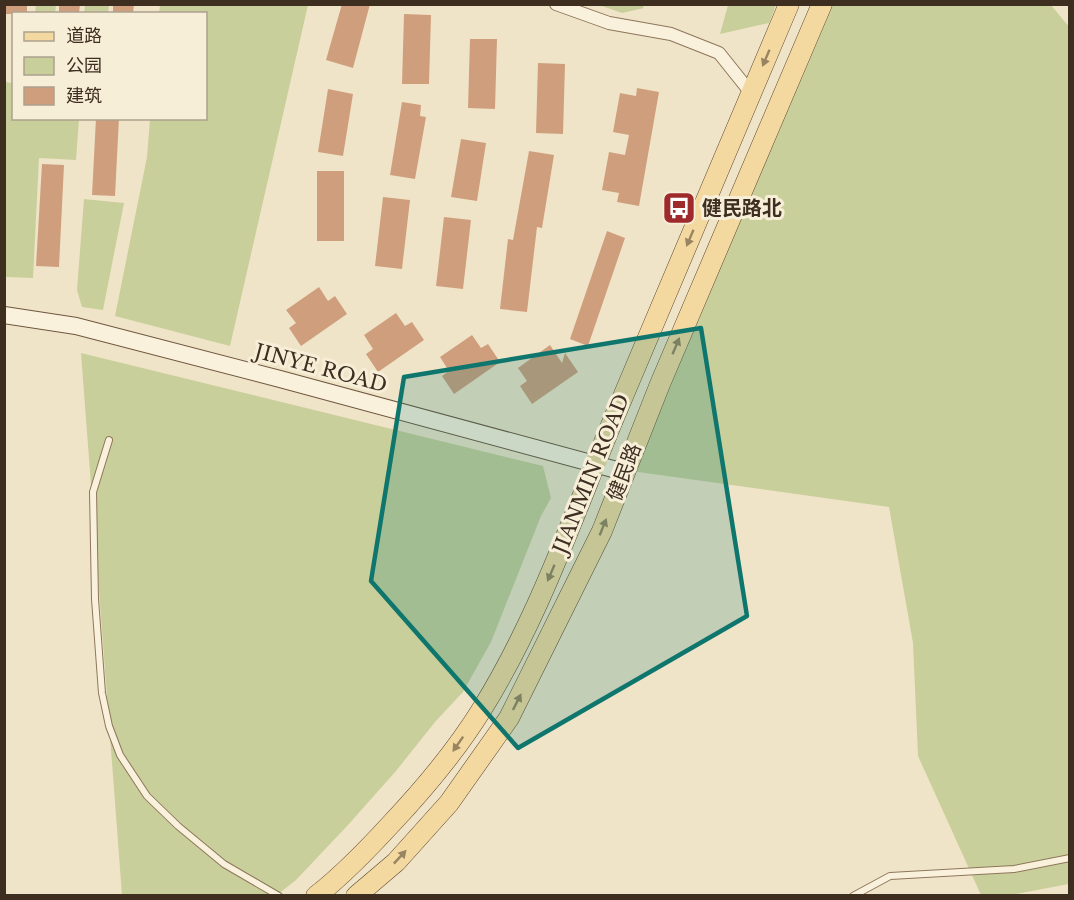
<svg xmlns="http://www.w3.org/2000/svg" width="1074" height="900" font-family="'Libre Baskerville','Noto Sans SC',serif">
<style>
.green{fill:#c9cf9b}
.building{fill:#cf9f7d}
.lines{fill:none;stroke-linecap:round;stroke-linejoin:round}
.lane-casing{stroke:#8d765c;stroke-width:8}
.street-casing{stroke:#8d765c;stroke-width:14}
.secondary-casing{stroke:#6f573f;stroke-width:18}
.primary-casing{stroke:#5b4430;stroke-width:21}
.lane{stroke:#faf1dc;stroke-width:6}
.street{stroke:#faf1dc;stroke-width:12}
.secondary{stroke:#faf1dc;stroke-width:16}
.primary{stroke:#f3d9a0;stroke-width:20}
.oneway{fill:#988460}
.marked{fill:#0f766e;fill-opacity:0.2;stroke:#0f766e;stroke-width:4.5;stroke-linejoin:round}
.labels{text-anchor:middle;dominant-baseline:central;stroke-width:6;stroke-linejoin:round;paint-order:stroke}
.poi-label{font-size:20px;font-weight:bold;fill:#3d2e20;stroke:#f7eed8;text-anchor:start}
.street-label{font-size:20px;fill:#3d2e20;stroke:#f7eed8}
</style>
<rect width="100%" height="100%" fill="#f0e4c8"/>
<g class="green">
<path d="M36,5H56L55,13H35Z"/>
<path d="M85,5H109L108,13H84Z"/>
<path d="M160,5H308L230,346L115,316L147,157L150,119L206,118V14L159,13Z"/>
<path d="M599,5H642L644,8L622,13Z"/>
<path d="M728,5V4L776,5L769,23L720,34Z"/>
<path d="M826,5H1051L1070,28L1069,884L1011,895H981L918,756L913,643L889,507L631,471Z"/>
<path d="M5,82L13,83L14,118L79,119L76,160L39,158L33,278L5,277Z"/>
<path d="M84,199L124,203L103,310L82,307L77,290Z"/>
<path d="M81,353L543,466L551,498L541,516L491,642L463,692L435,722L396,771L348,825L296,880L277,895H122Z"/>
</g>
<g class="building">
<rect x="6" y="4" width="21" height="10"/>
<path d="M59,4H80L79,14H59Z"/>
<path d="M113,4H134L133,14H113Z"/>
<path d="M342,4H370L353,68L326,60Z"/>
<path d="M404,14L431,15L429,84H402Z"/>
<path d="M470,39H497L495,109L468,108Z"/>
<path d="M538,63L565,64L563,134L536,133Z"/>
<path d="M637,88L659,92L639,206L617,202L619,193L602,190L609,152L625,155L629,135L613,132L620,93L636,96Z"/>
<path d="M328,89L353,94L343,156L318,152Z"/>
<path d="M402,102L421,105L420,116L426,117L415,179L390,175Z"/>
<path d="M96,118H119L115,196L92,195Z"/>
<path d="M461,139L486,143L477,201L451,197Z"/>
<path d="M529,151L554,155L542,228L537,227L527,312L500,309L508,239L513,240Z"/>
<path d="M42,164L64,165L59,267L36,266Z"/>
<rect x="317" y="171" width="27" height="70"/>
<path d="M383,197L410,200L402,269L375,266Z"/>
<path d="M444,217L471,220L463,289L436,286Z"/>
<path d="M607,231L625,238L588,346L570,339Z"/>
<path d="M319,287L328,301L335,296L347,314L301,346L289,328L296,323L286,310Z"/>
<path d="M396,313L405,326L412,322L424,340L378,372L366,354L373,349L364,335Z"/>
<path d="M472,335L481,348L488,344L500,362L454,394L442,376L449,371L440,357Z"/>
<path d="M550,345L562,363L565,353L578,372L532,404L520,386L527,381L518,368Z"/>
</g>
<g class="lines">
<defs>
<g id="lane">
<path d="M109,440L93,492L95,599L102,693L109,726L120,755L147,796L178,826L224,864L279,896"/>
<path d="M853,896L890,876L1014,869L1070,858"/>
</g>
<path id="street" d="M556,4L609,23L671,34L719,53L751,93"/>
<path id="secondary" d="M4,315L76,326L280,379L624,472"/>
<g id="primary">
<path d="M316,896C343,875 367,850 390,825C424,789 456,751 482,709C541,614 576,507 619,406C675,272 732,138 789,4"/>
<path d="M356,896L396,862L449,803L509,718L602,531L660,384L822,4"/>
</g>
</defs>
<use href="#lane" class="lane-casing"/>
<use href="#street" class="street-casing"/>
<use href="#secondary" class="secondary-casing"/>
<use href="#primary" class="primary-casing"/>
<use href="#lane" class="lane"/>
<use href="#street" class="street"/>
<use href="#secondary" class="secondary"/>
<use href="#primary" class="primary"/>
</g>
<defs><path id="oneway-solid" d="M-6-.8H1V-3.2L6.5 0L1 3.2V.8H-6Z" transform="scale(1.5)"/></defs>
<g class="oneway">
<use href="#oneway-solid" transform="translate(766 58) rotate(113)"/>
<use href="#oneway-solid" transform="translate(690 238) rotate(113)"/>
<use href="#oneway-solid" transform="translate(676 346) rotate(-67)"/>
<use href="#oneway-solid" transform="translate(603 527) rotate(-68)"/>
<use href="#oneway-solid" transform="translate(551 573) rotate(113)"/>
<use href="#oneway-solid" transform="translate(517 702) rotate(-63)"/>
<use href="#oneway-solid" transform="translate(458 744) rotate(125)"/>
<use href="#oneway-solid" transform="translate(400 857) rotate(-47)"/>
</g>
<path class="marked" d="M701,328L747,616L518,748L371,581L404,377Z"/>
<defs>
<symbol id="bus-square" viewBox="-11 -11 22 22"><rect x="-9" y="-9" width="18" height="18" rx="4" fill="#9e2a2b" stroke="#f7eed8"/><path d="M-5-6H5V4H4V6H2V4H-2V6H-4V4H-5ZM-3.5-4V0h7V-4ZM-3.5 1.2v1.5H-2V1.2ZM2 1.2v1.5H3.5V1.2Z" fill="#fff"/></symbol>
</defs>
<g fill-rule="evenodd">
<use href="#bus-square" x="660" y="189" width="38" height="38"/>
</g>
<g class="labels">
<g class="poi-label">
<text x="702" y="208">健民路北</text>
</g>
<g class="street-label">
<text transform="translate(321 368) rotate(15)">JINYE ROAD</text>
<text transform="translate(624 472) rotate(-69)">健民路</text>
<text transform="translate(591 474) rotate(-68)">JIANMIN ROAD</text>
</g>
</g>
<rect width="1074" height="900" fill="none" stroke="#3d2e20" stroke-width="12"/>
<rect x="12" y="12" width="195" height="108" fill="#f7eed8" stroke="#ada18e" stroke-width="1.5"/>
<rect x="24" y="32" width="30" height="9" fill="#f3d9a0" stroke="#ada18e" stroke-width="1.5"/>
<text x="66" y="42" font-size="18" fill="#3d2e20">道路</text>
<rect x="24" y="57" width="30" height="18" fill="#c9cf9b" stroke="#ada18e" stroke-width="1.5"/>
<text x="66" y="72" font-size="18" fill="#3d2e20">公园</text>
<rect x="24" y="87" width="30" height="18" fill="#cf9f7d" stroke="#ada18e" stroke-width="1.5"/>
<text x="66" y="102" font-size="18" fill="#3d2e20">建筑</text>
</svg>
